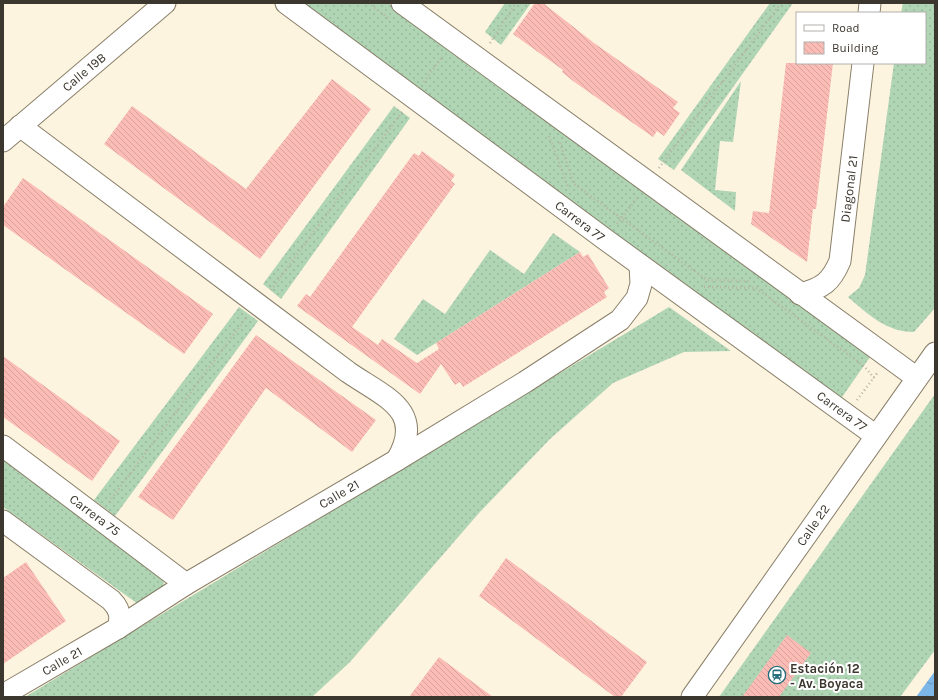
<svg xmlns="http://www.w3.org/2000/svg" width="938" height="700" font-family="Karla,sans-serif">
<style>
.grass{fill:url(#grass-dots)}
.water{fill:url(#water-ripples)}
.building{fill:url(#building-back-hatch)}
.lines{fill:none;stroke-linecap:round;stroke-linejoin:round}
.minor-casing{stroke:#897f69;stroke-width:23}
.path{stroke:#b9b2a2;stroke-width:2.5;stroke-dasharray:1 3;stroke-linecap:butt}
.minor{stroke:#fff;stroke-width:21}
.labels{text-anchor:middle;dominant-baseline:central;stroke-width:4;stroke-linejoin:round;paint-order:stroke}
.street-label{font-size:13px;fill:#3c372e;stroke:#fff}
.poi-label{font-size:13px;font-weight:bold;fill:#3c372e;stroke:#fff;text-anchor:start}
</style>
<defs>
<pattern id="grass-dots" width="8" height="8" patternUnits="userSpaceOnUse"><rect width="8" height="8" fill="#afd5b4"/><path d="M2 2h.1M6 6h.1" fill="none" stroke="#97b79b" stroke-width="1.8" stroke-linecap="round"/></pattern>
<pattern id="water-ripples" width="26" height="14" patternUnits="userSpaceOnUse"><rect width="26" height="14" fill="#7cb7e7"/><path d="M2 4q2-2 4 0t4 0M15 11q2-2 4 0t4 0" fill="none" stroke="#6796bc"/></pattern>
<pattern id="building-back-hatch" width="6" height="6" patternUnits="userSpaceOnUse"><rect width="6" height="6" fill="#fbbcb5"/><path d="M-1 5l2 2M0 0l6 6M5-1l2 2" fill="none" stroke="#d8a29c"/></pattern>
</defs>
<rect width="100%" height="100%" fill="#fdf4e0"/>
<g class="grass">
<path d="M299,3H388L870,357L840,400Z"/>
<path d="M505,3H531L501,45L485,32Z"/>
<path d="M770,3H793L674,170L658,159Z"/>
<path d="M903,3H935V308L914,332C886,332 868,314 848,297L859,288L865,275L894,63H925V13H901Z"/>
<path d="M741,81L733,142L720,141L715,190L736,192L735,211L681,170Z"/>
<path d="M394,106L410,118L281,299L263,284Z"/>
<path d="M553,233L580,252L417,355L394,339L423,299L445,314L490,250L524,274Z"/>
<path d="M239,307L258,321L115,516L94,500Z"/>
<path d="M669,307L731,351L684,352L613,383L550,439L479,513L350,662L312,697H25Z"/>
<path d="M935,394V650L900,697H719Z"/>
<path d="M3,458L161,578L164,582L163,587L138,604L3,507Z"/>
</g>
<path class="water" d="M935,671V697H916Z"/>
<g class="building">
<path d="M535,3H543L594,43L678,102L673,108L680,113L664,136L657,131L653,137L573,81L562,72L563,70L513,34Z"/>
<path d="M786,63H833L816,209H813L807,262L751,224L753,211L769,213Z"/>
<path d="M332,79L371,109L260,259L104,144L132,106L246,189Z"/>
<path d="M422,151L455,175L451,181L455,184L352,327L378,345L382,339L417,363L439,349L436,343L580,252L583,257L588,254L609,288L604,292L607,297L463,387L460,382L455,385L441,364L420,394L297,306L306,294L310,297L414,153L419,156Z"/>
<path d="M23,178L213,314L184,354L3,225V207Z"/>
<path d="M256,335L376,420L352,452L266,388L173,520L138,497Z"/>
<path d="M3,356L120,441L92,481L3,417Z"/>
<path d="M506,558L647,662L621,697H615L479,596Z"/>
<path d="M26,562L66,621L3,664V578Z"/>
<path d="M787,635L811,653L779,697H742Z"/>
<path d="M439,657L493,697H409Z"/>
</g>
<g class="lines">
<defs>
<g id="minor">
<path d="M286,3L606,240L876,436"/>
<path d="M402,3L917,378"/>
<path d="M869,13L870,3"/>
<path d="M20,126L348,372C384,397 426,410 397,460"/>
<path d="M3,141L165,3"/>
<path d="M800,294C823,288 831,282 840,261L863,63"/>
<path d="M3,446L186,584"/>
<path d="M3,521L111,600C119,608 122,616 118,628"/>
<path d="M3,695L118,628L186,584L397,460L525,382L620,320L637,298L641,284L640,265"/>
<path d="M692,697L935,353"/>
</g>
</defs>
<use href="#minor" class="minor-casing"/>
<g class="path">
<path d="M368,3L388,18"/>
<path d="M490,43L516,3"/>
<path d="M424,82L443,56"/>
<path d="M549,136L568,187"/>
<path d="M560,143L574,184L707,280L750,281"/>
<path d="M659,168L781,3"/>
<path d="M617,224L637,198"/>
<path d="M704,287L756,288L864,366L874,378"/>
<path d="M271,290L402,112"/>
<path d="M857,400L878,372"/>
<path d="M109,502L246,318"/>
</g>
<use href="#minor" class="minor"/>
</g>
<defs>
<symbol id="station-ring" viewBox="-11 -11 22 22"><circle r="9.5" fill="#fff" stroke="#286e7c" stroke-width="1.5"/><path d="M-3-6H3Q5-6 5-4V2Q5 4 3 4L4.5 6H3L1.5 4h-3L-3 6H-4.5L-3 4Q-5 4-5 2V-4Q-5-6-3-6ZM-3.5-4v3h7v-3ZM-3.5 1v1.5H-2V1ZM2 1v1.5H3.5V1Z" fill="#286e7c"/></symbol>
</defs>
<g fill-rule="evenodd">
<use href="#station-ring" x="767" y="665" width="20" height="20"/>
</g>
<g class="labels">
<g class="street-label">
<text transform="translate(84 72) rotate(-40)">Calle 19B</text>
<text transform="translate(849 189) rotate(-83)">Diagonal 21</text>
<text transform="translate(580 221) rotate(37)">Carrera 77</text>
<text transform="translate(842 411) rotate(36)">Carrera 77</text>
<text transform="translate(339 494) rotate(-30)">Calle 21</text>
<text transform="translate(95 515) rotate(37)">Carrera 75</text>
<text transform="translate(813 525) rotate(-55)">Calle 22</text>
<text transform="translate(62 661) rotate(-30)">Calle 21</text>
</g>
<g class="poi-label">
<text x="790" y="668">Estación 12<tspan x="790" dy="15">- Av. Boyaca</tspan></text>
</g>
</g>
<rect width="938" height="700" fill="none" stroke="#3c372e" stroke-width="8"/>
<rect x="796" y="12" width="130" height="52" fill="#ffffff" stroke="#b1afab"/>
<rect x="804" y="25" width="20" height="6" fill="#ffffff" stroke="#b1afab"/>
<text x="832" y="32" font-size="12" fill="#3c372e">Road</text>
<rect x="804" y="42" width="20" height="12" fill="url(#building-back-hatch)" stroke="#b1afab"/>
<text x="832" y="52" font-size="12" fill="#3c372e">Building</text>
</svg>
